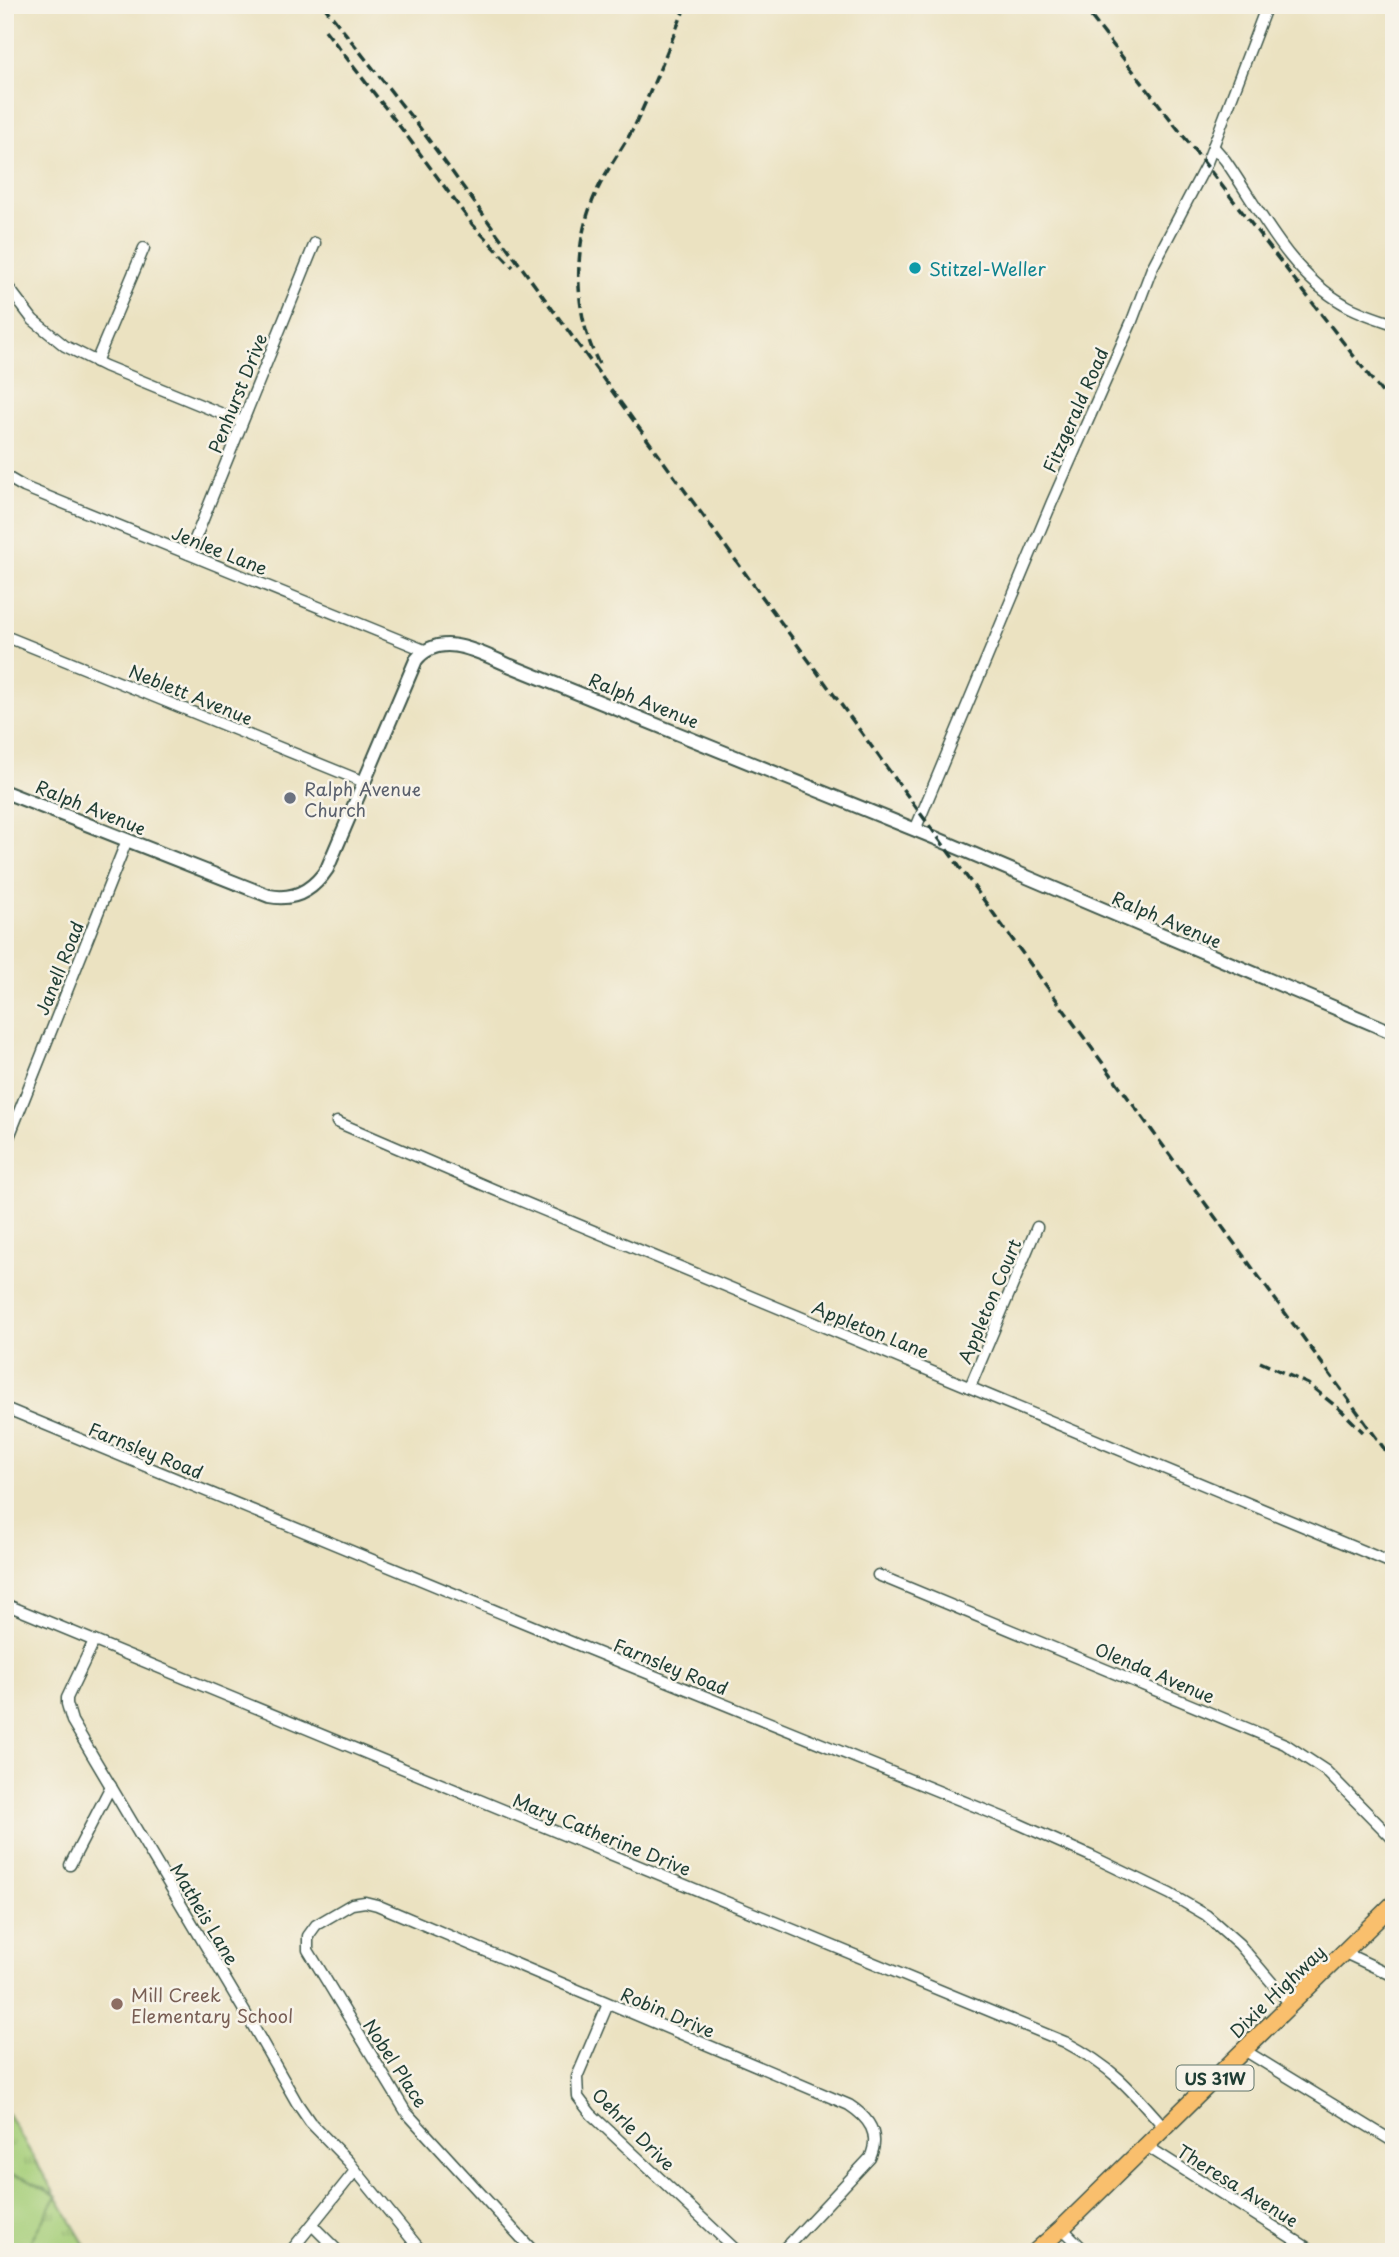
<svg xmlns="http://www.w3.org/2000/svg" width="1399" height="2257" font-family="'Playpen Sans',sans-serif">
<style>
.grass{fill:url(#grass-tufts);stroke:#638658;stroke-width:2}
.pitch{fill:#a7cf7b;stroke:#638658;stroke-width:2}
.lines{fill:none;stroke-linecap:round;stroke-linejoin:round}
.minor-casing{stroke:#3e5649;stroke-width:13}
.tertiary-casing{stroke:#3e5649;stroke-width:16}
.primary-casing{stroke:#3e5649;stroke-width:19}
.minor{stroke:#fff;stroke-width:10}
.tertiary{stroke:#fff;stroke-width:12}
.primary{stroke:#f9bf6d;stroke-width:16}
.rail{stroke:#1f3d34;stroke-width:3.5;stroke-dasharray:10 5;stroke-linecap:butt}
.culture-dot{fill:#0f9aa8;stroke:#f7f3e8;stroke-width:2.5}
.worship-dot{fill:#6b7280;stroke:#f7f3e8;stroke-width:2.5}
.education-dot{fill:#8d6e63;stroke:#f7f3e8;stroke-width:2.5}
.labels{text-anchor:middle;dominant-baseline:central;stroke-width:5;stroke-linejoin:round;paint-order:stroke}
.shield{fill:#f7f3e8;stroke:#60746a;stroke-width:2}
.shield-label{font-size:16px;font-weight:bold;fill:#1f3d34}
.culture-label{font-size:18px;fill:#0d838f;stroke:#f7f3e8;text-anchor:start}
.street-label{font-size:18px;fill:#1f3d34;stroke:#f7f3e8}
.worship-label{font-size:18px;fill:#5b616d;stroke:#f7f3e8;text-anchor:start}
.education-label{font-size:18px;fill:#785e54;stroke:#f7f3e8;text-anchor:start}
</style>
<defs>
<pattern id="grass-tufts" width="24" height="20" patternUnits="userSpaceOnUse" patternTransform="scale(1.75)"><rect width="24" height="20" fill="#a7cf7b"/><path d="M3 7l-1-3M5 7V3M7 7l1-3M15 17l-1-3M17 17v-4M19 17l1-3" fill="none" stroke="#87a966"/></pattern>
</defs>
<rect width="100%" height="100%" fill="#f7f3e8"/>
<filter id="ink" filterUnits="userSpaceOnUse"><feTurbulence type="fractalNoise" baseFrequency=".0143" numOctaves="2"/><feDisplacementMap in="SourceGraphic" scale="14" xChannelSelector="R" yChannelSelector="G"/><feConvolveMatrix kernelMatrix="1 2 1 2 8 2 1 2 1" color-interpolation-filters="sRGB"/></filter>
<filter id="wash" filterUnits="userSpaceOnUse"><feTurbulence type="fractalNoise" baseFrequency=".00686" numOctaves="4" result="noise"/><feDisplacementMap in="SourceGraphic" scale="28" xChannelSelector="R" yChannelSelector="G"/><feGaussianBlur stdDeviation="1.57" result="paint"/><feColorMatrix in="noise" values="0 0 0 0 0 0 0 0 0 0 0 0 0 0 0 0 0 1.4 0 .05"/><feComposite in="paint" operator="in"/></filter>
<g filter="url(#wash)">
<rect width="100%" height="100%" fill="#ebe2c1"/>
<path class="grass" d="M5,2109L89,2252H5Z"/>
<path class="pitch" d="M5,2173L26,2179L57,2196L24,2252H5Z"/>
</g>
<g filter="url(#ink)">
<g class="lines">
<defs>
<g id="minor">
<path d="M1213,146L1225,160C1260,210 1289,273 1344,304C1359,313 1376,318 1394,324"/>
<path d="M5,283L33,320L65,346L105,366L242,422"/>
<path d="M96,362L144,248"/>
<path d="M5,476L24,487L424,650"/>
<path d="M189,554L315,243"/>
<path d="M5,636L364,782"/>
<path d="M915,830L1052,502L1132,321L1152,268L1206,165L1267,5"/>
<path d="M337,1122L495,1190L1394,1564"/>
<path d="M5,1147L127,840"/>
<path d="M970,1387L1037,1227"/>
<path d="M5,1408L588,1649L1019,1824L1093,1857L1170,1894L1206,1915L1239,1944L1290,2004"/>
<path d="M878,1575L1285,1744L1326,1771L1394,1840"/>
<path d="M5,1604L1065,2042C1112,2067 1129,2087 1164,2127"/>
<path d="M94,1641L67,1698V1704L72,1721L249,2019L297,2103L310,2122L348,2161L422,2252"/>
<path d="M70,1865L111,1786"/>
<path d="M1343,1952L1394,1976"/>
<path d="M608,2004L577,2077L578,2097L591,2114L738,2252"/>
<path d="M1244,2050L1394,2142"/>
<path d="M1145,2145L1314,2252"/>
<path d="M312,2225L339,2252"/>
<path d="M1062,2228L1086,2252"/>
<path d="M290,2252L355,2171"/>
<path d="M534,2252L406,2112L308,1950V1936L316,1925L352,1904L365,1902L377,1905L849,2105C869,2118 881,2134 870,2158L782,2252"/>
</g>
<path id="tertiary" d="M5,792L269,896C294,901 313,890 327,869L416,660C441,629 482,654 511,666L933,837L1394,1033"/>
<path id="primary" d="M1035,2252L1062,2228L1394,1903"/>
</defs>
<use href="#minor" class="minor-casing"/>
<use href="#tertiary" class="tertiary-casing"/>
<use href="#primary" class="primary-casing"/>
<use href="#minor" class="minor"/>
<use href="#tertiary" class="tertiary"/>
<use href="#primary" class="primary"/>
<g class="rail">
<path d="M323,5L420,128L1394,1462"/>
<path d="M1082,5L1394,408"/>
<path d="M325,30L401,128L472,224L513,267"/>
<path d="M599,364C573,314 572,244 596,193C607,168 624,147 636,123C654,85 670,44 686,5"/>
<path d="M1260,1362L1308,1384L1342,1411L1363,1432"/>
</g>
</g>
</g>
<circle class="culture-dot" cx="915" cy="268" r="7"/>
<circle class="worship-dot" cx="290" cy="798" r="7"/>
<circle class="education-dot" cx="117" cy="2004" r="7"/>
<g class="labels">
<rect class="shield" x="1176.5" y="2065.5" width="77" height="25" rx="5"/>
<g class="shield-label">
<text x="1215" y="2078">US 31W</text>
</g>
<g class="culture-label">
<text x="929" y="268">Stitzel-Weller</text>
</g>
<g class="street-label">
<text transform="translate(237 393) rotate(-68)">Penhurst Drive</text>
<text transform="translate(1075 410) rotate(-66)">Fitzgerald Road</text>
<text transform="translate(220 550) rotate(22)">Jenlee Lane</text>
<text transform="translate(191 694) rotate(22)">Neblett Avenue</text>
<text transform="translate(644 700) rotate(22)">Ralph Avenue</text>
<text transform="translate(91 807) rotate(22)">Ralph Avenue</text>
<text transform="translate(1167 919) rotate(23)">Ralph Avenue</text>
<text transform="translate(59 968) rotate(-68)">Janell Road</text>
<text transform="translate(989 1301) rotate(-67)">Appleton Court</text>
<text transform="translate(871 1329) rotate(22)">Appleton Lane</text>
<text transform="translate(146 1450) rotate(22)">Farnsley Road</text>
<text transform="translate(671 1666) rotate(22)">Farnsley Road</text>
<text transform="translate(1155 1672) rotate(23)">Olenda Avenue</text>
<text transform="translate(602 1834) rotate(22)">Mary Catherine Drive</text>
<text transform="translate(205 1914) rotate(59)">Matheis Lane</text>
<text transform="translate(1277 1991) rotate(-44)">Dixie Highway</text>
<text transform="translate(668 2012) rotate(23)">Robin Drive</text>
<text transform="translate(396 2063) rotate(57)">Nobel Place</text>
<text transform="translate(634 2129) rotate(45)">Oehrle Drive</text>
<text transform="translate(1238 2185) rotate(32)">Theresa Avenue</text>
</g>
<g class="worship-label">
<text x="304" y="788">Ralph Avenue<tspan x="304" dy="21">Church</tspan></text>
</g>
<g class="education-label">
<text x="131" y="1994">Mill Creek<tspan x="131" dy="21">Elementary School</tspan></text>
</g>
</g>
<rect width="1399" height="2257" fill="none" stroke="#f7f3e8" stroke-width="28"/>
</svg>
